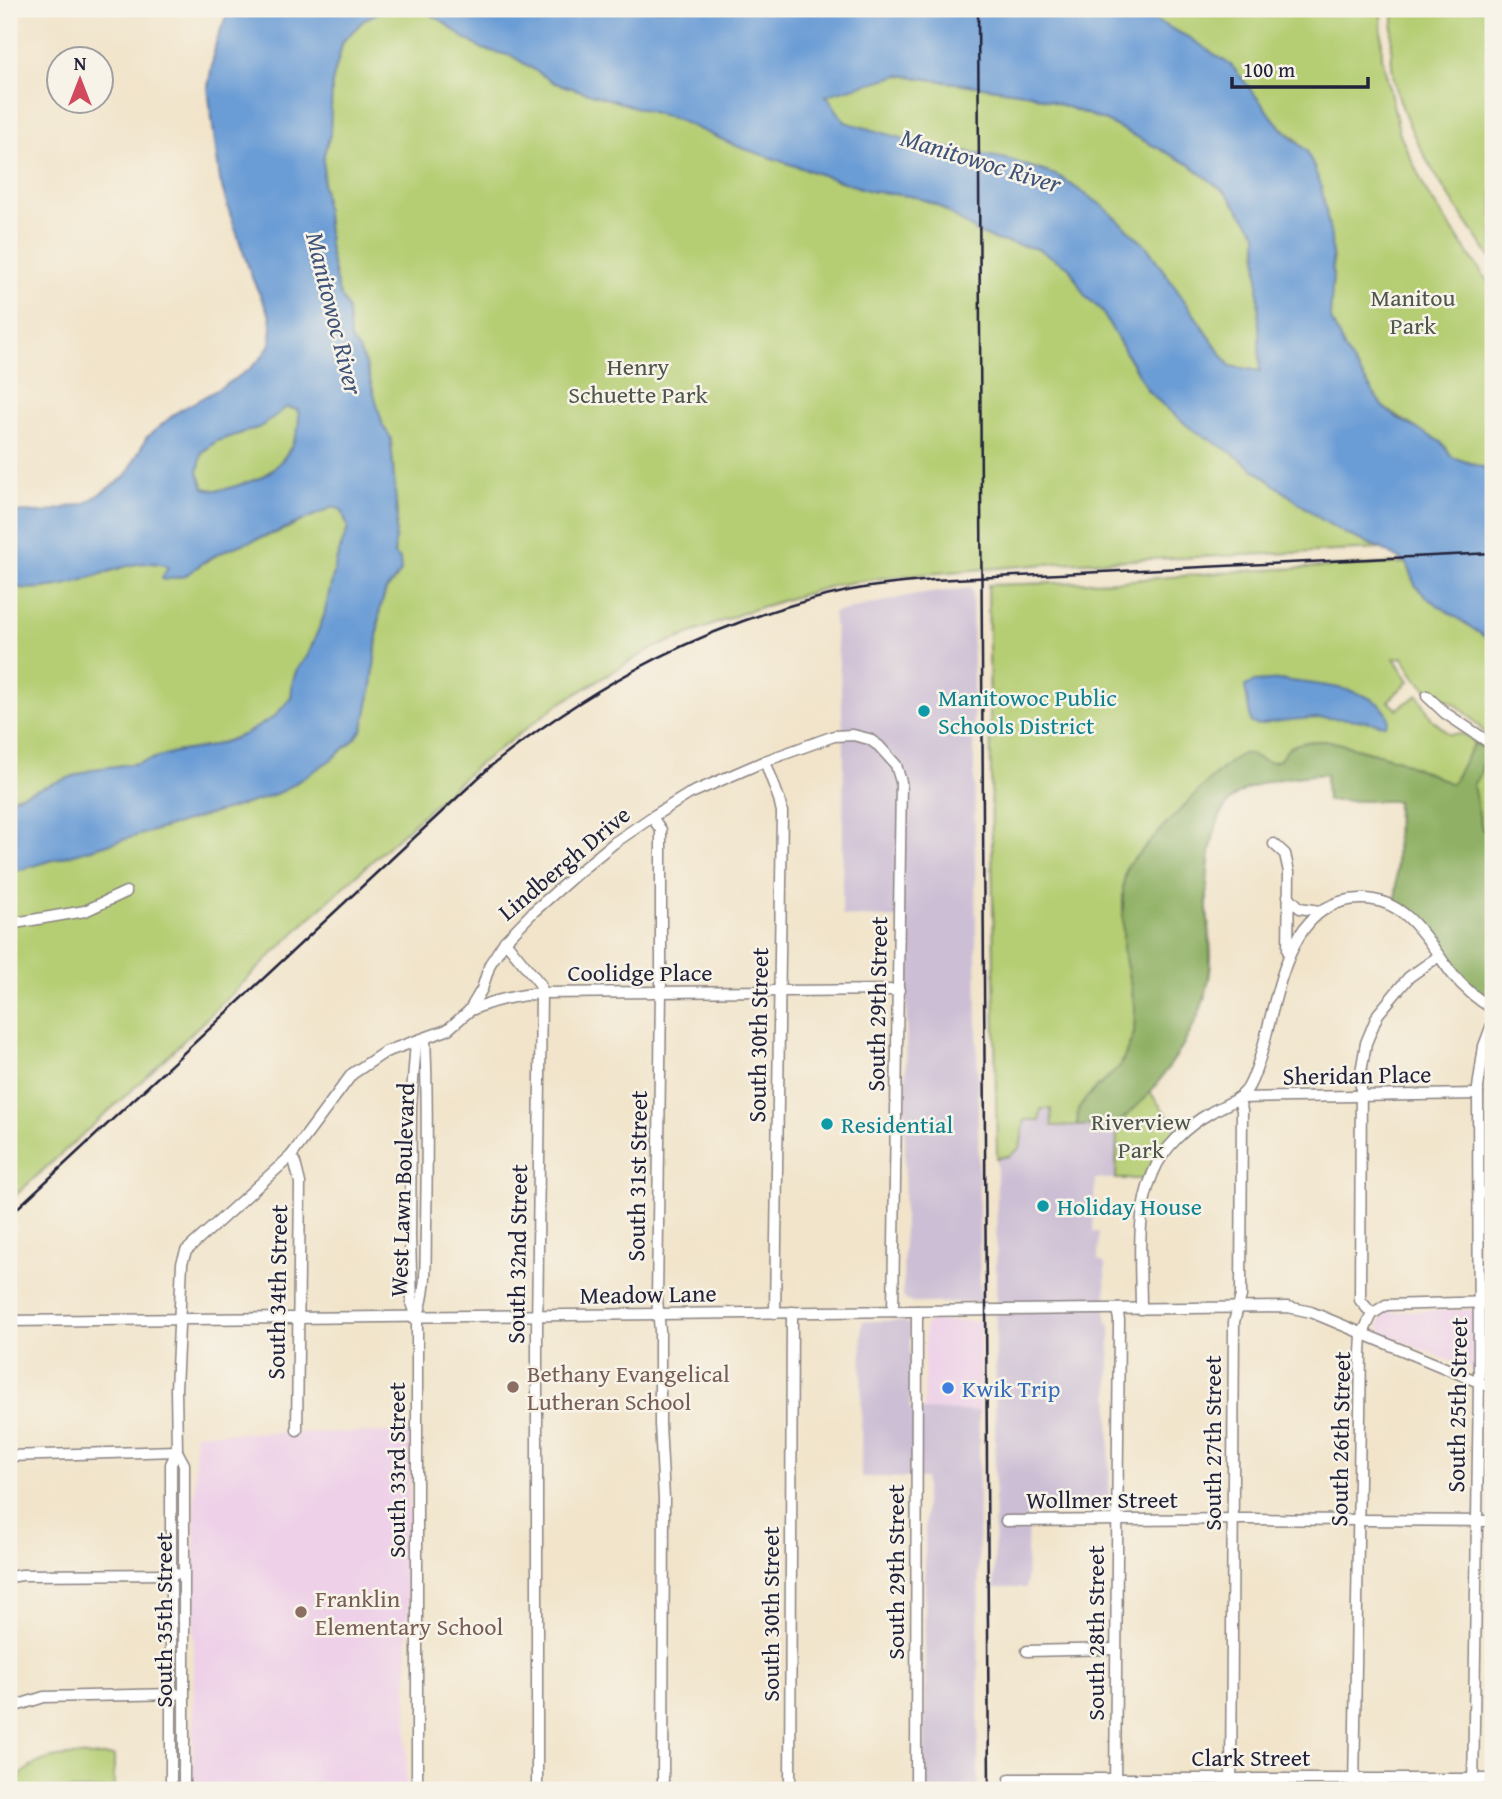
<svg xmlns="http://www.w3.org/2000/svg" width="1502" height="1799" font-family="'Gentium Book Plus',serif">
<style>
.built{fill:#eed0e8}
.industrial{fill:#ccbed4}
.green{fill:#b5ce73;stroke:#6c7857;stroke-width:2}
.forest{fill:#90b165;stroke:#596a50;stroke-width:2}
.water{fill:#6b9cd5;stroke:#465f88;stroke-width:2;fill-rule:evenodd}
.lines{fill:none;stroke-linecap:round;stroke-linejoin:round}
.minor-casing{stroke:#8a8382;stroke-width:13}
.minor{stroke:#fff;stroke-width:10}
.rail{stroke:#22223b;stroke-width:2.5}
.culture-dot{fill:#0f9aa8;stroke:#f7f3e8;stroke-width:2.5}
.education-dot{fill:#8d6e63;stroke:#f7f3e8;stroke-width:2.5}
.shop-dot{fill:#3f7fe0;stroke:#f7f3e8;stroke-width:2.5}
.labels{text-anchor:middle;dominant-baseline:central;stroke-width:5;stroke-linejoin:round;paint-order:stroke}
.park-label{font-size:24px;fill:#4e564c;stroke:#f7f3e8}
.culture-label{font-size:24px;fill:#0d838f;stroke:#f7f3e8;text-anchor:start}
.street-label{font-size:24px;fill:#22223b;stroke:#f7f3e8}
.education-label{font-size:24px;fill:#785e54;stroke:#f7f3e8;text-anchor:start}
.shop-label{font-size:24px;fill:#366cbe;stroke:#f7f3e8;text-anchor:start}
.water-label{font-size:26px;font-style:italic;fill:#3f5379;stroke:#f7f3e8}
</style>
<rect width="100%" height="100%" fill="#f7f3e8"/>
<filter id="ink" filterUnits="userSpaceOnUse"><feTurbulence type="fractalNoise" baseFrequency=".0143" numOctaves="2"/><feDisplacementMap in="SourceGraphic" scale="14" xChannelSelector="R" yChannelSelector="G"/><feConvolveMatrix kernelMatrix="1 2 1 2 8 2 1 2 1" color-interpolation-filters="sRGB"/></filter>
<filter id="wash" filterUnits="userSpaceOnUse"><feTurbulence type="fractalNoise" baseFrequency=".00686" numOctaves="4" result="noise"/><feDisplacementMap in="SourceGraphic" scale="28" xChannelSelector="R" yChannelSelector="G"/><feGaussianBlur stdDeviation="1.57" result="paint"/><feColorMatrix in="noise" values="0 0 0 0 0 0 0 0 0 0 0 0 0 0 0 0 0 1.4 0 .05"/><feComposite in="paint" operator="in"/></filter>
<g filter="url(#wash)">
<rect width="100%" height="100%" fill="#f1e4ca"/>
<g class="built">
<path d="M1484,1222H1493V1378L1384,1334L1379,1328L1380,1320L1388,1312L1492,1309V1295L1484,1289Z"/>
<path d="M933,1321H980L979,1411H924L925,1328L926,1324Z"/>
<path d="M410,1432L406,1790H193L195,1433Z"/>
</g>
<g class="industrial">
<path d="M972,588L980,1302L912,1303L904,1299L903,1294L908,919L842,916L844,748L840,672L833,613L912,595Z"/>
<path d="M1041,1109H1052V1126L1117,1125L1116,1179H1095L1093,1232H1099L1098,1260L1105,1264L1106,1320L1110,1326L1109,1511L1028,1514L1026,1588H994L997,1158L1009,1156L1025,1120Z"/>
<path d="M862,1321H903L910,1324V1410L979,1411L978,1790H925V1478L861,1477Z"/>
</g>
<g class="green">
<path d="M386,9L423,10L444,22L462,37L483,49L512,56L555,83L678,120L739,147L870,191L916,197L937,205L979,233L995,240L1039,249L1069,267L1085,296L1101,310L1148,391L1163,405L1189,427L1232,453L1322,520L1346,534L1382,549L1059,563L890,577L835,585L791,598L745,612L649,650L556,706L474,768L314,914L146,1077L9,1201V873L259,800L283,791L332,759L355,739L363,728L372,686L380,608L386,590L396,579L394,546L397,516L391,438L383,426L366,365L359,350L350,339L348,310L338,290L330,254L323,185L324,154L330,134L332,83L343,41L365,19Z"/>
<path d="M1133,9H1381L1382,56L1400,135L1427,193L1493,289V471L1452,457L1446,447L1383,407L1346,352L1332,324L1330,310L1333,260L1326,211L1314,167L1298,141L1276,122L1232,66L1190,38Z"/>
<path d="M1394,9H1493V261C1456,206 1412,150 1395,84C1389,59 1392,33 1394,9Z"/>
<path d="M900,75L1031,94L1106,121L1189,164L1226,193L1257,232L1260,371L1230,366L1147,247L1103,206L1058,176L1007,159L918,143L845,122L826,94Z"/>
<path d="M287,407L298,410C303,434 287,459 268,473C261,479 251,481 242,484C230,488 217,493 204,488L198,472L202,453L217,441L260,427Z"/>
<path d="M338,507L342,510L348,528L337,558L324,616L291,698L274,717L245,734L227,741L207,747L175,752L139,763L94,769L9,799V587C28,590 49,588 68,584C96,579 142,553 168,567L164,580C190,577 203,560 227,550C247,541 269,537 288,528C304,521 321,507 338,507Z"/>
<path d="M1406,563L1415,585L1426,597L1493,642V740C1479,729 1472,717 1458,706C1451,701 1442,698 1434,694C1419,685 1410,672 1403,657L1394,658L1409,681L1388,701L1397,709L1418,695L1432,719L1449,734H1463L1493,753V1002L1461,977L1427,927L1413,913L1396,902L1397,801H1327L1326,774C1298,776 1262,778 1238,794C1209,812 1205,878 1207,909C1209,934 1214,959 1208,984C1200,1024 1173,1059 1150,1092L1177,1129L1143,1179H1116L1117,1125L1052,1126L1051,1109H1041L1040,1120H1025L1020,1148L1009,1156L997,1158L988,585L1121,581L1241,571Z"/>
<path d="M114,1756V1790H9C34,1748 72,1757 114,1756Z"/>
</g>
<path class="forest" d="M1330,741L1397,759L1452,784L1474,743L1493,753V768L1488,761L1483,762L1481,773L1473,785L1482,829L1493,835V1002C1482,995 1471,988 1462,978C1436,950 1433,925 1396,902L1397,801H1327L1326,774C1298,776 1263,778 1238,794C1209,812 1206,878 1207,909C1209,934 1213,958 1208,983C1202,1019 1174,1063 1151,1091C1141,1103 1128,1114 1117,1125L1077,1126L1078,1110L1087,1097L1121,1065L1134,1033L1135,1007L1123,949V886L1127,866C1146,847 1224,759 1243,754C1252,752 1263,764 1273,762C1283,761 1282,754 1288,749C1299,740 1317,741 1330,741Z"/>
<g class="water">
<path d="M229,9H386L365,19L343,41L332,83L330,134L324,154L323,185L330,254L338,290L348,310L350,339L359,350L366,365L383,426L391,438V443L397,516L394,555L400,559L401,572L386,590L380,608L372,686L363,728L355,739L332,759L283,791L259,800L9,873V799L94,769L139,763L175,752L207,747L227,741L245,734L274,717L291,698L293,680L297,669L308,655L324,616L337,558L348,528L342,510L333,507L277,532L228,549L206,560L185,576L164,580L162,578L168,567C142,553 96,579 68,584C49,588 28,590 9,587V516L19,512L43,513L86,503L126,476L147,437L177,412L227,384L251,368L262,357L270,344L272,329L270,316L253,280L229,211L220,180L210,105L208,87L216,42ZM287,407L298,410C303,434 287,459 268,473C261,479 251,481 242,484C230,488 217,493 204,488L198,472L202,452L217,441L260,427Z"/>
<path d="M414,9H1133L1190,38L1232,66L1282,129L1307,151L1321,185L1331,237L1333,276L1330,317L1346,352L1383,407L1399,419L1441,442L1452,457L1493,471V642L1426,597L1415,585L1406,563L1382,549L1346,534L1322,520L1232,453L1189,427L1163,405L1148,391L1101,310L1085,296L1069,267L1053,258L1038,249L995,240L979,233L937,205L916,197L870,191L739,147L678,120L555,83L512,56L483,49L462,37L444,22L423,10ZM900,75L1031,94L1106,121L1189,164L1226,193L1257,233L1260,371L1230,366L1147,247L1103,206L1058,176L1007,159L918,143L845,122L826,95Z"/>
<path d="M1283,680C1310,684 1381,687 1389,719L1386,725H1383C1341,714 1299,717 1257,725L1251,723L1245,686L1254,682Z"/>
</g>
</g>
<g filter="url(#ink)">
<g class="lines">
<defs>
<g id="minor">
<path d="M1427,696L1445,713L1493,745"/>
<path d="M765,761L779,799L782,812L775,1313"/>
<path d="M652,817L661,830V992L657,1299L660,1331V1424L664,1499L663,1790"/>
<path d="M1274,844L1285,854L1289,872L1288,951"/>
<path d="M1288,896L1300,908L1320,911"/>
<path d="M9,924L85,911L126,892"/>
<path d="M505,941L540,984L541,993L537,1332V1790"/>
<path d="M469,1011C493,1000 515,996 541,993L899,990"/>
<path d="M416,1042L411,1106L410,1237L412,1303L417,1317V1790"/>
<path d="M291,1156L295,1163L300,1183L297,1430"/>
<path d="M1479,1193L1493,1192"/>
<path d="M1141,1309C1141,1264 1135,1215 1153,1173C1163,1148 1187,1126 1210,1113C1223,1105 1242,1100 1249,1086C1279,1028 1274,895 1365,899C1410,901 1428,943 1453,975C1465,989 1478,1000 1493,1009"/>
<path d="M1372,1314L1386,1305L1493,1302"/>
<path d="M417,1317C428,1290 425,1256 426,1227C427,1164 428,1102 425,1039"/>
<path d="M9,1321L1288,1307L1311,1312L1493,1388"/>
<path d="M177,1451L184,1464V1790"/>
<path d="M9,1456L177,1451"/>
<path d="M1006,1521L1245,1519L1493,1521"/>
<path d="M9,1577L22,1575L176,1574"/>
<path d="M1027,1651L1116,1649"/>
<path d="M9,1708L44,1697L176,1694"/>
<path d="M1010,1779H1493"/>
<path d="M171,1790V1464L177,1451L176,1389L182,1263L186,1251L291,1156L352,1074L385,1052L447,1030L469,1011L482,989L490,964L505,941L533,912L575,875L614,843L652,817L689,794L765,761L834,736L853,735L869,739L879,746L896,765L901,782L893,1311"/>
<path d="M790,1790L792,1312"/>
<path d="M916,1790L917,1311"/>
<path d="M1115,1790L1119,1320L1117,1309"/>
<path d="M1231,1790L1234,1322L1241,1296L1242,1110L1238,1098L1478,1094"/>
<path d="M1354,1790L1361,1353L1362,1335L1372,1314L1360,1300L1361,1072L1366,1043L1378,1014L1409,977L1439,956"/>
<path d="M1473,1790L1479,1383L1478,1088L1484,1046L1493,1022"/>
</g>
</defs>
<use href="#minor" class="minor-casing"/>
<use href="#minor" class="minor"/>
<g class="rail">
<path d="M978,9L989,1790"/>
<path d="M9,1216L491,766C597,682 710,621 843,592C872,585 903,583 933,580L1493,553"/>
</g>
</g>
</g>
<g class="culture-dot">
<circle cx="924" cy="711" r="7"/>
<circle cx="827" cy="1124" r="7"/>
<circle cx="1043" cy="1206" r="7"/>
</g>
<g class="education-dot">
<circle cx="513" cy="1387" r="7"/>
<circle cx="301" cy="1612" r="7"/>
</g>
<circle class="shop-dot" cx="948" cy="1388" r="7"/>
<g class="labels">
<g class="park-label">
<text x="1413" y="297">Manitou<tspan x="1413" dy="28">Park</tspan></text>
<text x="638" y="366">Henry<tspan x="638" dy="28">Schuette Park</tspan></text>
<text x="1141" y="1121">Riverview<tspan x="1141" dy="28">Park</tspan></text>
</g>
<g class="culture-label">
<text x="938" y="697">Manitowoc Public<tspan x="938" dy="28">Schools District</tspan></text>
<text x="841" y="1124">Residential</text>
<text x="1057" y="1206">Holiday House</text>
</g>
<g class="street-label">
<text transform="translate(564 863) rotate(-40)">Lindbergh Drive</text>
<text x="640" y="972">Coolidge Place</text>
<text transform="translate(877 1004) rotate(-89)">South 29th Street</text>
<text transform="translate(758 1035) rotate(-89)">South 30th Street</text>
<text transform="translate(1357 1075) rotate(-1)">Sheridan Place</text>
<text transform="translate(637 1176) rotate(-89)">South 31st Street</text>
<text transform="translate(402 1190) rotate(-88)">West Lawn Boulevard</text>
<text transform="translate(517 1254) rotate(-89)">South 32nd Street</text>
<text transform="translate(277 1292) rotate(-89)">South 34th Street</text>
<text transform="translate(648 1294) rotate(-1)">Meadow Lane</text>
<text transform="translate(1457 1405) rotate(-89)">South 25th Street</text>
<text transform="translate(1340 1439) rotate(-89)">South 26th Street</text>
<text transform="translate(1212 1443) rotate(-90)">South 27th Street</text>
<text transform="translate(396 1470) rotate(-90)">South 33rd Street</text>
<text x="1102" y="1499">Wollmer Street</text>
<text transform="translate(895 1572) rotate(-90)">South 29th Street</text>
<text transform="translate(770 1614) rotate(-90)">South 30th Street</text>
<text transform="translate(163 1620) rotate(-90)">South 35th Street</text>
<text transform="translate(1095 1633) rotate(-90)">South 28th Street</text>
<text x="1251" y="1757">Clark Street</text>
</g>
<g class="education-label">
<text x="527" y="1373">Bethany Evangelical<tspan x="527" dy="28">Lutheran School</tspan></text>
<text x="315" y="1598">Franklin<tspan x="315" dy="28">Elementary School</tspan></text>
</g>
<g class="shop-label">
<text x="962" y="1388">Kwik Trip</text>
</g>
<g class="water-label">
<text transform="translate(981 160) rotate(17)">Manitowoc River</text>
<text transform="translate(335 313) rotate(76)">Manitowoc River</text>
</g>
</g>
<rect width="1502" height="1799" fill="none" stroke="#f7f3e8" stroke-width="35"/>
<g transform="translate(80 80)"><circle r="33" fill="#f7f3e8" stroke="#a29fa3" stroke-width="2"/>
<path d="M0-5L12 26L0 18L-12 26Z" fill="#d1495b"/>
<text y="-10" font-size="19" font-weight="bold" text-anchor="middle" fill="#22223b">N</text>
</g>
<path d="M1232 77v10h136v-10" fill="none" stroke="#22223b" stroke-width="3.5"/>
<text x="1243" y="77" font-size="21" fill="#22223b" stroke="#f7f3e8" stroke-width="5" paint-order="stroke">100 m</text>
</svg>
